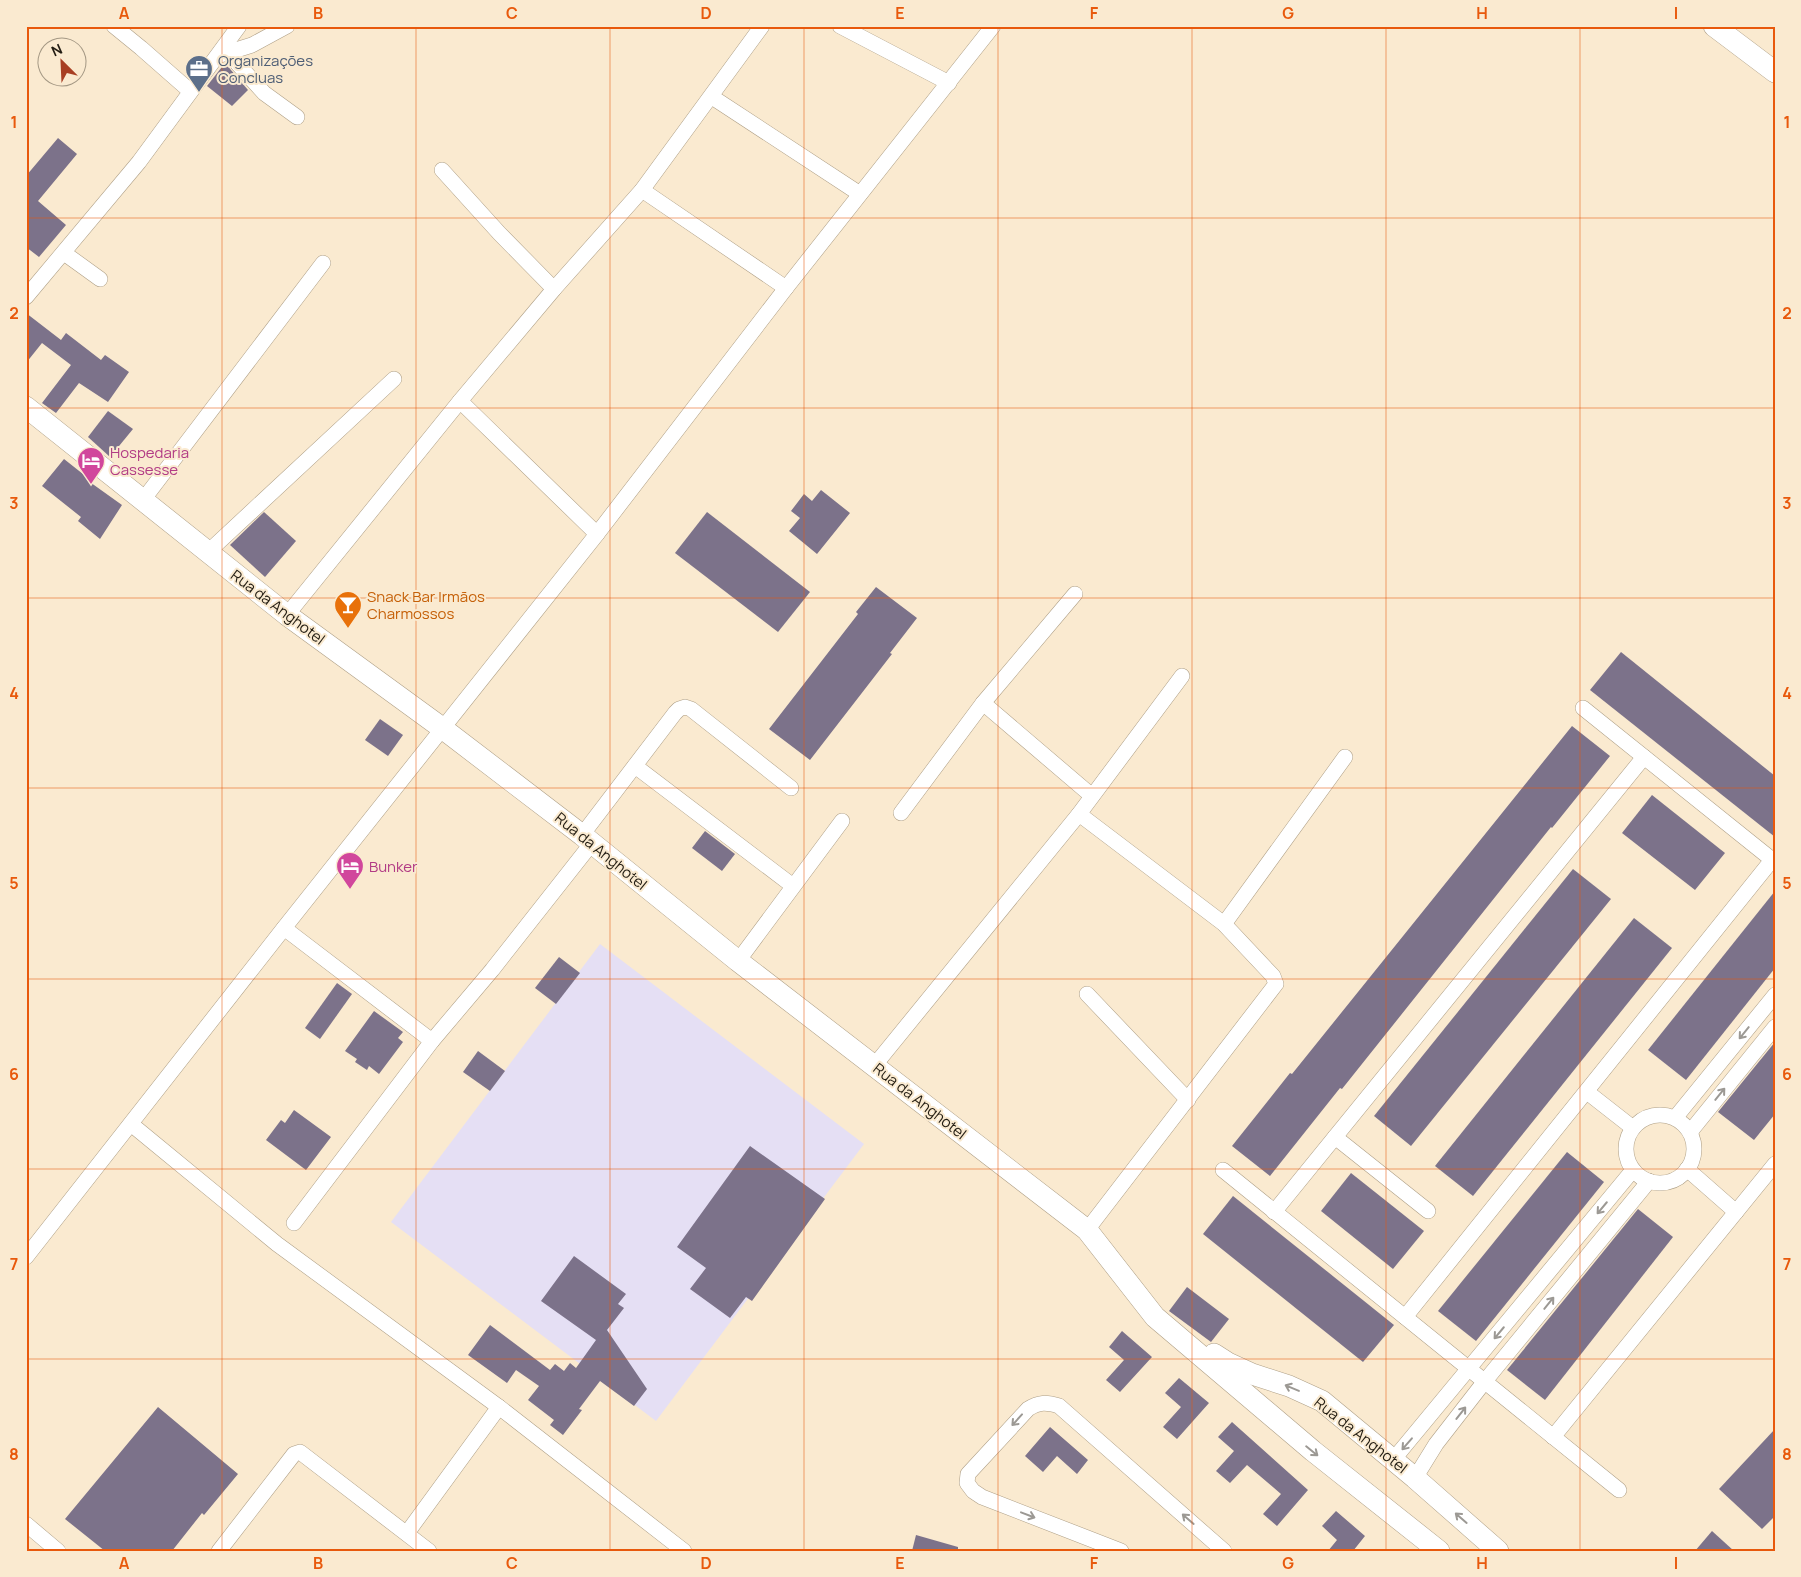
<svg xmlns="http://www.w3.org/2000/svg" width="1801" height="1577" font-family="Manrope,sans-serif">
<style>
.industrial{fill:#e5dff4}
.building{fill:#7c728a}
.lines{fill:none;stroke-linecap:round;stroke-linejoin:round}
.street-casing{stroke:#ae9f86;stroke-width:16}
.secondary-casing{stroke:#ae9f86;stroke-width:22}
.street{stroke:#fff;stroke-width:15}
.secondary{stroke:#fff;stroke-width:21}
.oneway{stroke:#9c9994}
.grid{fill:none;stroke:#e8590c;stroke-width:1;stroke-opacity:0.55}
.labels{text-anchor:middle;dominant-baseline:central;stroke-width:4;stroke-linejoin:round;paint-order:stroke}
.service-label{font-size:15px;fill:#4e5e75;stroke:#faead0;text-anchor:start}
.hotel-label{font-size:15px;fill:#b23c85;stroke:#faead0;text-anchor:start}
.food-label{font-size:15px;fill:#c56008;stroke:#faead0;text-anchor:start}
.street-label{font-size:15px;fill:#221c12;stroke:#faead0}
.neatline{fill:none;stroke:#e8590c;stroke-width:2}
.grid-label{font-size:16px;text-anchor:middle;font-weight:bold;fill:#e8590c}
</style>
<rect width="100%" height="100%" fill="#faead0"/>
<path class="industrial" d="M600,944L864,1144L656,1421L391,1222Z"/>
<g class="building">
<path d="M225,63L248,90L232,106L207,86Z"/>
<path d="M58,138L77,154L38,201L66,225L39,257L26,247V176Z"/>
<path d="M26,313L61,340L66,333L101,360L105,355L129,372L108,402L79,383L56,413L42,403L71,365L42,343L26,363Z"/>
<path d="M108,411L133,429L110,457L88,437Z"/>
<path d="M64,459L88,478L87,480L122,505L100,539L78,521L81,517L42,486Z"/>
<path d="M821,490L850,513L817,554L789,531L800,518L791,511L804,494L812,501Z"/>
<path d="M264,512L296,541L265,577L230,545Z"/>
<path d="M707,512L810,592L778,632L675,553Z"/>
<path d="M876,587L917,618L890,653L892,654L810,760L769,729L858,614L856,612Z"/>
<path d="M1621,652L1775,776V837L1590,690Z"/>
<path d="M380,719L403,735L388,756L365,740Z"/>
<path d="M1572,726L1610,756L1552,828L1551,827L1342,1089L1340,1088L1270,1176L1232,1146L1290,1073L1292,1074Z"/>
<path d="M1652,795L1725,853L1695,890L1622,833Z"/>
<path d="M705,831L735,854L722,871L692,848Z"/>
<path d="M1573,869L1611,899L1411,1146L1374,1116Z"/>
<path d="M1775,891V968L1686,1080L1648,1050Z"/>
<path d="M1634,918L1672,948L1473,1196L1435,1166Z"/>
<path d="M559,957L580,973L556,1004L535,988Z"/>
<path d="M337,983L352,994L320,1039L305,1028Z"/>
<path d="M374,1011L403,1032L398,1038L403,1042L379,1074L369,1066L367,1070L355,1062L357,1059L345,1051Z"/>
<path d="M1775,1042V1114L1754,1140L1718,1112Z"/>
<path d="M478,1051L505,1071L490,1091L463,1072Z"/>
<path d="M294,1110L331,1137L306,1170L266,1140L281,1120L285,1123Z"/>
<path d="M750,1146L825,1199L752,1301L746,1297L730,1318L690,1289L706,1268L677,1247Z"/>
<path d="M1567,1152L1604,1182L1476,1341L1438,1311Z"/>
<path d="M1351,1173L1424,1231L1393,1269L1321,1211Z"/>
<path d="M1233,1196L1394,1325L1363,1362L1203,1234Z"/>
<path d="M1638,1209L1673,1237L1545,1400L1507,1370Z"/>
<path d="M574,1256L626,1294L618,1304L624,1308L607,1330L647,1389L634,1406L600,1381L579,1409L582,1410L563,1435L550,1425L554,1420L528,1400L539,1386L516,1370L507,1383L468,1355L490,1325L550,1370L555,1364L564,1371L570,1363L576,1368L596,1340L541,1301Z"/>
<path d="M1187,1287L1229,1319L1211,1342L1169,1311Z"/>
<path d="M1122,1331L1152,1357L1120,1392L1106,1380L1124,1360L1109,1347Z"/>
<path d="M1179,1378L1209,1403L1177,1439L1163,1427L1181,1407L1165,1393Z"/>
<path d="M158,1407L238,1474L204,1515L202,1513L172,1551H105L65,1519Z"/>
<path d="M1232,1422L1308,1490L1277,1526L1263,1514L1281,1494L1247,1465L1230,1483L1216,1471L1234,1451L1218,1437Z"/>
<path d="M1050,1427L1088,1460L1077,1474L1057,1456L1043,1472L1025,1456Z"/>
<path d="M1775,1429V1516L1762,1529L1719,1489Z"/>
<path d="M1336,1511L1365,1536L1353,1551H1328L1337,1540L1322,1526Z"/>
<path d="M1712,1531L1734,1551H1695Z"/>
<path d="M916,1535L958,1547V1551H912Z"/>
</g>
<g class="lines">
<defs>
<g id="street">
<path d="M114,26L141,48L190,91"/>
<path d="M840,26L949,83"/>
<path d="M228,53L264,93L297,117"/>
<path d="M220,55L252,45L287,26"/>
<path d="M712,97L860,194"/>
<path d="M442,170L499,233L554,289"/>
<path d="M642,190L786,288"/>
<path d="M64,253L100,279"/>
<path d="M26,297L139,162L239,26"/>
<path d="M460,401L597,534"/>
<path d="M143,500L323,263"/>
<path d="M208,552L394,379"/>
<path d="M287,615L460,401L554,289L642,190L762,26"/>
<path d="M983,703L1092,796"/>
<path d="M1583,708L1775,862"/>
<path d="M635,766L793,886"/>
<path d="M901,813L983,703L1075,594"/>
<path d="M1079,814L1224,924L1273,976L1276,984L1087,1230"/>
<path d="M582,835L675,713L679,709L685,707L691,709L791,788"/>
<path d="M1224,924L1345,757"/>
<path d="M284,928L432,1041"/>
<path d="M738,961L842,821"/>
<path d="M1087,994L1188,1100"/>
<path d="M874,1066L1079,814L1182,676"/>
<path d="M1587,1092L1633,1128"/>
<circle cx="1660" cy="1149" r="34"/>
<path d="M1675,1118L1775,995"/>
<path d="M131,1124L277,1244L499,1407L684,1551"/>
<path d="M1690,1132L1775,1027"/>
<path d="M1335,1137L1428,1211"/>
<path d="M1687,1169L1736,1212"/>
<path d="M1223,1170L1619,1490"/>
<path d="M1274,1212L1644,757"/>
<path d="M294,1223L432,1041L492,970L592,843"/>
<path d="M26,1257L284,928L597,534L786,288L993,26"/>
<path d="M1405,1317L1772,860"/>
<path d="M1553,1437L1775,1164"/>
<path d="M1393,1460L1633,1170"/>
<path d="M1415,1478L1436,1444L1485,1381L1649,1181"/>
<path d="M26,1524L58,1551"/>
<path d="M407,1533L499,1407"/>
<path d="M219,1551L294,1454L300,1452L429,1551"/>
<path d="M1121,1551L982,1497L973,1491L967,1483L968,1474L1028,1409C1039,1402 1046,1402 1059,1406L1224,1551"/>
</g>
<g id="secondary">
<path d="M1714,26L1775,72"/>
<path d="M26,407L287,615L442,728L582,835L738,961L1087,1230L1155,1317L1313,1451L1439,1551"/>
<path d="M1214,1354L1228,1363L1252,1374L1289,1386L1322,1401L1415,1478L1498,1551"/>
</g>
</defs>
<use href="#street" class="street-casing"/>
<use href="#secondary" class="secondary-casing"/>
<use href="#street" class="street"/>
<use href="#secondary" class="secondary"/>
</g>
<defs><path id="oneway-shaft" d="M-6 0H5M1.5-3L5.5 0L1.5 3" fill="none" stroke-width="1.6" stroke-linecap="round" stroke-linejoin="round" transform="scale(1.25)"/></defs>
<g class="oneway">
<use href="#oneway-shaft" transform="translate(1744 1033) rotate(129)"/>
<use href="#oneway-shaft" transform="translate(1720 1094) rotate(-51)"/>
<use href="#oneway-shaft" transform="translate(1602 1208) rotate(130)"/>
<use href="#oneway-shaft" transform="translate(1549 1303) rotate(-51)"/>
<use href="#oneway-shaft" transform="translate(1499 1333) rotate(130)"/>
<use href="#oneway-shaft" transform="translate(1292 1388) rotate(-157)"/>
<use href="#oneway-shaft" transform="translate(1461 1413) rotate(-52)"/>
<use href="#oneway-shaft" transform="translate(1017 1420) rotate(132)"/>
<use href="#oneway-shaft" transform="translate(1407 1444) rotate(131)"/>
<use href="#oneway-shaft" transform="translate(1312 1451) rotate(39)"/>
<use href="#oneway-shaft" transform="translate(1028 1515) rotate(21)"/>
<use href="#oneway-shaft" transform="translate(1461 1518) rotate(-139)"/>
<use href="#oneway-shaft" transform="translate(1188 1519) rotate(-139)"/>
</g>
<path class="grid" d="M222,26V1551M416,26V1551M610,26V1551M804,26V1551M998,26V1551M1192,26V1551M1386,26V1551M1580,26V1551M26,218H1775M26,408H1775M26,598H1775M26,788H1775M26,979H1775M26,1169H1775M26,1359H1775"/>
<defs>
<symbol id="office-pin" viewBox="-11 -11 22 30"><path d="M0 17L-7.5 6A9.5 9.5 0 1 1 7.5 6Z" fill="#5c6f8a" stroke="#faead0"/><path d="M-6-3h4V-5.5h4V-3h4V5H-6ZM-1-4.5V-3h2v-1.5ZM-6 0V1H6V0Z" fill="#fff"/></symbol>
<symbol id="hotel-pin" viewBox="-11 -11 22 30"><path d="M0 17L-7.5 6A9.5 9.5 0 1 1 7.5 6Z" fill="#d1479c" stroke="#faead0"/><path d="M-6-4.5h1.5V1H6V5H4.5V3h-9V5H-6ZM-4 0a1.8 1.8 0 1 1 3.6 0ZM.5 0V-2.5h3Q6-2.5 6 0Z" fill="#fff"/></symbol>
<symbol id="bar-pin" viewBox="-11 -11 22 30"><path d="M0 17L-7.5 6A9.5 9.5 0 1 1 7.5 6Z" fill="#e8710a" stroke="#faead0"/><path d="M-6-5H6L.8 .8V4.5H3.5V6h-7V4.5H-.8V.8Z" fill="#fff"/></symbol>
</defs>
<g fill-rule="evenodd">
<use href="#office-pin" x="183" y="53" width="32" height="43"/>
<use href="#hotel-pin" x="75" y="445" width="32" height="43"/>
<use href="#bar-pin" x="332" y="589" width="32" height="43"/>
<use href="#hotel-pin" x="334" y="850" width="32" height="43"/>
</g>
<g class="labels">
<g class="service-label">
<text x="218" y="60">Organizações<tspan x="218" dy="17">Concluas</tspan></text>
</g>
<g class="hotel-label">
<text x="110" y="452">Hospedaria<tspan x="110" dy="17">Cassesse</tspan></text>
<text x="369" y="866">Bunker</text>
</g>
<g class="food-label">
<text x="367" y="596">Snack Bar Irmãos<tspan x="367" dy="17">Charmossos</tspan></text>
</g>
<g class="street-label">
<text transform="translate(278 607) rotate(37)">Rua da Anghotel</text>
<text transform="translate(601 851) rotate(39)">Rua da Anghotel</text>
<text transform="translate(920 1101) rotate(38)">Rua da Anghotel</text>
<text transform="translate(1361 1435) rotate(38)">Rua da Anghotel</text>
</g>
</g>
<rect width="1801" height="1577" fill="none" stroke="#faead0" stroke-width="55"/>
<g transform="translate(62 62) rotate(336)"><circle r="24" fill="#faead0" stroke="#a49884"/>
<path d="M0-4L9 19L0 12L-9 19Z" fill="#a83f23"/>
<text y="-8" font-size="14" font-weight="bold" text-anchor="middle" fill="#221c12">N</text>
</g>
<rect x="28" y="28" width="1746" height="1522" class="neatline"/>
<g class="grid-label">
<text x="124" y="19">A</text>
<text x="318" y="19">B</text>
<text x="512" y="19">C</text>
<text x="706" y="19">D</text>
<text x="900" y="19">E</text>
<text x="1094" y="19">F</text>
<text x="1288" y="19">G</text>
<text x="1482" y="19">H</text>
<text x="1676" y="19">I</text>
<text x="14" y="128">1</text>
<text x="1787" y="128">1</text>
<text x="14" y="319">2</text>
<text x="1787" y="319">2</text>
<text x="14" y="509">3</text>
<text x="1787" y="509">3</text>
<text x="14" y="699">4</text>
<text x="1787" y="699">4</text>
<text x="14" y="889">5</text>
<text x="1787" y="889">5</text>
<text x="14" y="1080">6</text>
<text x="1787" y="1080">6</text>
<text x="14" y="1270">7</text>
<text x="1787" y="1270">7</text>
<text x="14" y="1460">8</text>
<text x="1787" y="1460">8</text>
<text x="124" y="1569">A</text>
<text x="318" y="1569">B</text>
<text x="512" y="1569">C</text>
<text x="706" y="1569">D</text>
<text x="900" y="1569">E</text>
<text x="1094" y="1569">F</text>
<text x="1288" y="1569">G</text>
<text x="1482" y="1569">H</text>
<text x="1676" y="1569">I</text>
</g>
</svg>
